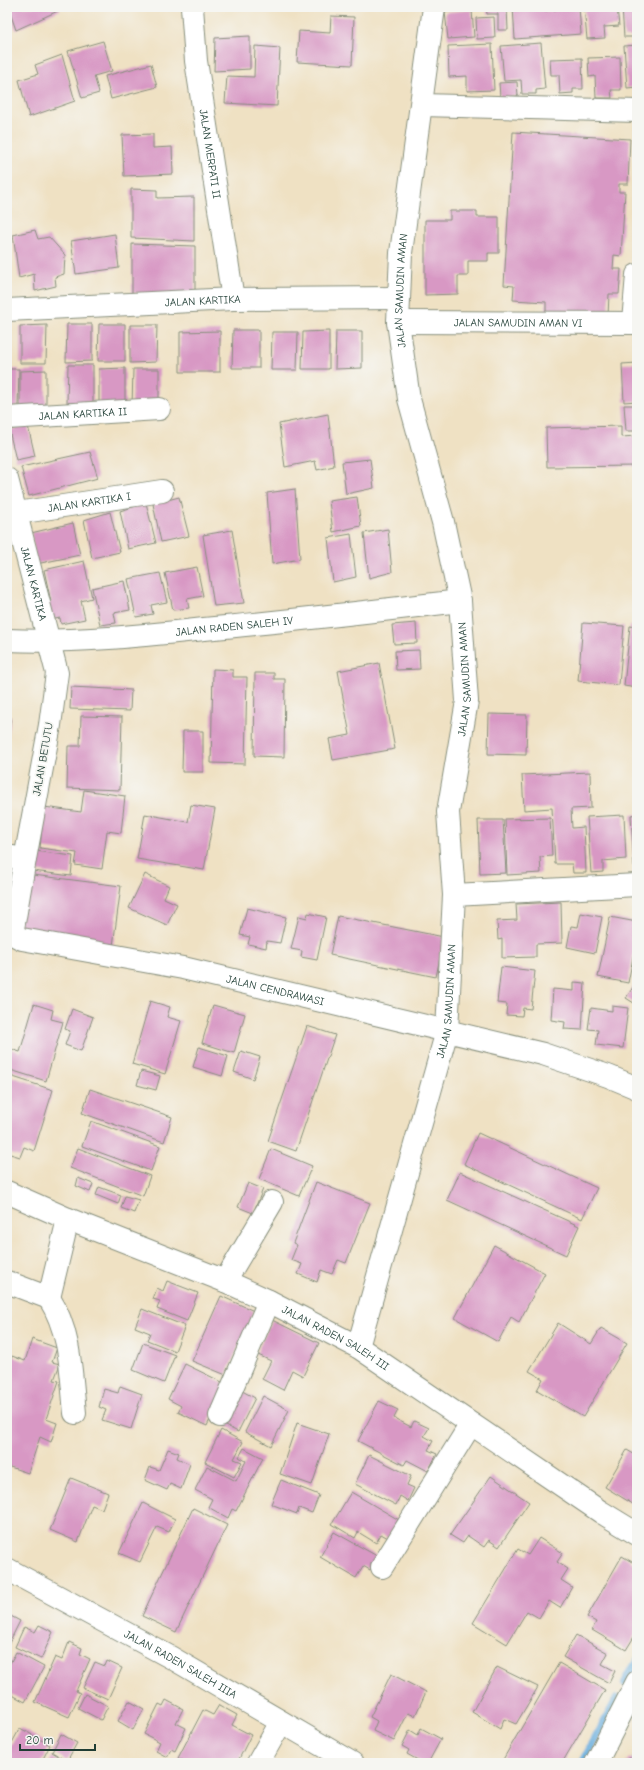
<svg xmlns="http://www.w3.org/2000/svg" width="644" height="1770" font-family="'Comic Neue',sans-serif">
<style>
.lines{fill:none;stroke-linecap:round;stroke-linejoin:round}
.stream{stroke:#68adde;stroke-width:8}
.building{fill:#d898c4}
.minor-casing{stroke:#878f7c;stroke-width:24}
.tertiary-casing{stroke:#878f7c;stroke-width:24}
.minor{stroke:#fff;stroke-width:22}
.tertiary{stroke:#fff;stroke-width:22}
.labels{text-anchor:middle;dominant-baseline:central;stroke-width:3.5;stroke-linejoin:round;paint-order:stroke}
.street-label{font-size:11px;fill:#1f3d34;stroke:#f6f6f2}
</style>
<rect width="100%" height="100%" fill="#f6f6f2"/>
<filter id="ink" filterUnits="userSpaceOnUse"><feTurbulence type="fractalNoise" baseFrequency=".025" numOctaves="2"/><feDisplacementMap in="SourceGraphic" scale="8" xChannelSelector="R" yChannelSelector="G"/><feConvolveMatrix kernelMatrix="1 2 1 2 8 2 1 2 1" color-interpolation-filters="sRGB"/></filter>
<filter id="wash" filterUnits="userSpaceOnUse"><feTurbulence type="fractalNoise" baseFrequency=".012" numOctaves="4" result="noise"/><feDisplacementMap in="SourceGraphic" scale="16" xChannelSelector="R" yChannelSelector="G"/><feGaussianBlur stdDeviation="0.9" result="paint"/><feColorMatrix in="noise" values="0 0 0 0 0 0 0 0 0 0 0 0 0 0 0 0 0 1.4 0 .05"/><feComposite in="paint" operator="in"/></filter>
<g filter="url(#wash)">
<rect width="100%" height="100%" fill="#efe1c3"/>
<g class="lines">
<g class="stream">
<path d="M625,1683L637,1661"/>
<path d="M582,1763L617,1699"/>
<path d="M635,1763L637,1759"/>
</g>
</g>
<g id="blocks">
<g class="building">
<path d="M8,7H59L60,10L16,30Z"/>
<path d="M486,7H507L508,30H498V14H487Z"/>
<path d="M513,7H545V11L556,10V7H579L581,34L515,39Z"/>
<path d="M584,7H617L619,26L604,27L605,38L587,39Z"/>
<path d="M622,7H637V37H624Z"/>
<path d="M472,10L474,37L448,39L445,12Z"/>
<path d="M331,16L354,17L352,65L297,62L299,31L330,33Z"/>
<path d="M494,17L495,38L477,39L476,18Z"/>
<path d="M250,36V69L214,71L215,38Z"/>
<path d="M103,41L112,71L94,76L99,93L82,98L68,51Z"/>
<path d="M541,43L545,89L536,90V94H522L521,80L504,81L501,46Z"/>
<path d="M492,44L494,90L467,91V76L449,77L448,46Z"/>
<path d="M637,45V87L627,88L624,46Z"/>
<path d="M255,46L280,48L277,106L225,103L227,76L254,77Z"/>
<path d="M62,55L75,101L29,117L19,80L38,74L35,65Z"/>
<path d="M620,57L621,90H611L612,98H596L595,76L589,77L588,58Z"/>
<path d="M582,58L583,89H573V93L560,94L559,75H551L550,59Z"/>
<path d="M151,64L157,87L111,99L105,76Z"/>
<path d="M517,82L518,96L500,97L499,83Z"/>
<path d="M513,132L630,139L628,184H619V192H625L621,256L614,255L613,269H621L619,294H609L608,316L546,312V302L513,300L514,286L504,285Z"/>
<path d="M153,134V148L172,147L173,174L124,176L122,135Z"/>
<path d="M131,189L157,190V198L194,197V241L131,238Z"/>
<path d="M450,211H477V217H499V253H488V261H468V276H458V294L425,295V220H450Z"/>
<path d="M35,230L38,239L49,237L65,255L64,274L55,277L56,286L35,291L34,274L19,278L13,235Z"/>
<path d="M115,234L119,268L76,274L71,241Z"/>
<path d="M132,244L195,246V296L132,293Z"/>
<path d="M67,324H92V361L66,362Z"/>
<path d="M99,324H125V361H98Z"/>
<path d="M47,325L46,363H20V326Z"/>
<path d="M130,325H157L156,362L130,363Z"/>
<rect x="7" y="327" width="2" height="37"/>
<path d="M233,330H259V368H232Z"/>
<path d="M220,331V372H180V332Z"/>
<path d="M329,331V369H302L303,332Z"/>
<path d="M336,331H362V368L335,369Z"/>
<path d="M272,332H298L297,370H271Z"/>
<path d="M637,363V401L624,402L622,364Z"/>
<path d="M68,365H93V402L67,403Z"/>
<path d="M125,368V406H99V369Z"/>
<path d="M7,369H19L18,406L7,407Z"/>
<path d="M133,369H159V406L132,407Z"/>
<path d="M46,370V408L20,409V371Z"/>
<path d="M624,405H637V431H626Z"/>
<path d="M328,414L334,466L317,470L315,461L285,467L279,424Z"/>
<path d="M28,426L35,456L16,460L9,430Z"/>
<path d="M621,426V437L637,436V466L547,467L546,428Z"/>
<path d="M90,452L98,478L29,496L21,467Z"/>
<path d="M370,459L374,488L346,494L342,462Z"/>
<path d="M295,489L300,559L272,564L267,493Z"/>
<path d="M179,497L189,536L161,542L153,504Z"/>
<path d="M357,497L361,526L333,532L329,501Z"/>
<path d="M146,503L156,543L128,549L120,511Z"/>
<path d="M110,512L120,552L92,558L84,520Z"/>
<path d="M73,523L80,555L36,564L31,533Z"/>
<path d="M388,529L392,572L369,578L364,533Z"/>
<path d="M232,530L244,603L214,606L203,535Z"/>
<path d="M351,534L356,577L333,582L328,538Z"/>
<path d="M84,561L92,598L81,601L85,619L61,624L60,618L46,621L43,604L51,602L44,570Z"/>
<path d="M197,567L203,596L187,599L189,608L173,610L165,573Z"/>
<path d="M160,573L167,602L151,605L153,614L136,617L128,579Z"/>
<path d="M124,581L130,610L114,613L116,623L100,625L92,588Z"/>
<path d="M416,623L417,643L394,644L392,625Z"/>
<path d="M583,623L624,626L619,685L578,681Z"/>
<path d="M630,626L637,627V688L624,686Z"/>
<path d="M419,650L420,669L396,670L395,651Z"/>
<path d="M379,663L395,749L333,760L329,739L350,735L338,671Z"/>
<path d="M213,669L233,670V677H247L245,764L211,763Z"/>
<path d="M255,673H274V679H285L284,757L254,756Z"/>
<path d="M71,687L131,690L130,711L70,709Z"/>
<path d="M489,714L527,715L526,755L488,754Z"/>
<path d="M7,716L11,717L8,737L7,736Z"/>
<path d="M81,716L122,717L120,790L67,788L68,746H80Z"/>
<path d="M183,731H203V772H182Z"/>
<path d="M590,772L591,808L571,809L572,828L584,827L586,873H573L572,864H555L552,808L524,810L522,775Z"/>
<path d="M84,790L125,796L121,833L107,831L102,869L75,865L77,853L40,848L44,807L81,812Z"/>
<path d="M191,805L215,809L204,870L137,859L145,814L188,822Z"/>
<path d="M637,814V867H634L631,815Z"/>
<path d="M624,815L626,859L603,861V872L591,873L587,817Z"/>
<path d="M550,818L552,856L540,857L541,873L507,875L505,819Z"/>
<path d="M478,820H503L506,873L480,874Z"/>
<path d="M35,851L73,856L71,876L33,871Z"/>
<path d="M25,874L121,886L113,946L18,933Z"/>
<path d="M145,874L169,886L164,898L177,904L167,925L129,908Z"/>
<path d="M561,902L562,943L536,944V957L502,958V939L498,940L497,921L517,920L516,904Z"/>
<path d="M247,908L286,917L280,943L267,941L266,948L248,944L250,937L240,935Z"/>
<path d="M308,913L326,917L317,960L301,957L302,951L291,949L299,916L307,918Z"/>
<path d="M581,913L602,917L595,953L567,947L571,926L578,927Z"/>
<path d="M338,916L444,937L436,977L330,955Z"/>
<path d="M610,917L637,922V937L628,983L598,977Z"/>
<path d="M501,967L535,971L531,1009L523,1008L522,1016L506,1015L507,1004L497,1003Z"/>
<path d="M637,981V1005L626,998Z"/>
<path d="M574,982L585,983L582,1030L564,1029L565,1022L551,1020L553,989L574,991Z"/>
<path d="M150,1001L170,1007L167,1017L181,1021L165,1074L132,1064Z"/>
<path d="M34,1004L53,1010L51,1019L63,1022L46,1081L7,1069L11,1049L20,1052Z"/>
<path d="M213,1005L245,1014L234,1053L202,1043Z"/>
<path d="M612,1006L628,1008L623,1048L596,1045L598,1030L588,1029L591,1008L612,1011Z"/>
<path d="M72,1009L93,1017L81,1051L65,1045L70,1031L65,1029Z"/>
<path d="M307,1026L335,1035L296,1151L268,1141Z"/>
<path d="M199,1047L228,1056L222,1076L193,1067Z"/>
<path d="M241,1051L260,1057L253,1079L234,1072Z"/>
<path d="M141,1071L160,1076L156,1090L137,1085Z"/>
<path d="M7,1075L53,1090L34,1151L24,1147L20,1157L7,1153Z"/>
<path d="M90,1089L172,1117L164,1142L82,1113Z"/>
<path d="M91,1121L160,1146L151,1171L82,1146Z"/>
<path d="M478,1133L597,1188L582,1219L464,1164Z"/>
<path d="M78,1148L150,1176L143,1196L70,1168Z"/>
<path d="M271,1149L312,1166L299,1196L259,1179Z"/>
<path d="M460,1172L579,1226L566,1255L447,1200Z"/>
<path d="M78,1178L93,1184L90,1192L76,1186Z"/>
<path d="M316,1182L370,1203L346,1263L338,1260L332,1274L321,1270L317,1282L298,1274L302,1264L291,1260L297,1245L293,1243Z"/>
<path d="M248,1183L263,1189L253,1213L238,1207Z"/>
<path d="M99,1187L121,1195L118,1204L96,1195Z"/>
<path d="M125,1196L139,1200L134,1213L121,1208Z"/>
<path d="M494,1245L545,1273L519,1322L511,1317L498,1342L455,1318Z"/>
<path d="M167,1281L198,1293L187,1321L157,1309L160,1301L153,1299L157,1288L163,1291Z"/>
<path d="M221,1296L254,1311L226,1375L192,1361Z"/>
<path d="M142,1309L185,1326L175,1351L147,1340L150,1333L135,1327Z"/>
<path d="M272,1320L319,1343L303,1376L292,1370L283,1390L262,1379L271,1361L256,1354Z"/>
<path d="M558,1323L591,1344L601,1328L627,1343L583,1417L537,1390L543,1379L529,1371Z"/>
<path d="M32,1339L57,1348L52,1362L60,1364L54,1380L59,1381L46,1419L57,1423L51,1442L40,1437L28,1473L7,1466V1369L12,1356L25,1361Z"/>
<path d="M143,1343L175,1355L164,1383L133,1370Z"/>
<path d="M185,1364L226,1384L207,1426L178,1412L181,1406L168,1399Z"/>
<path d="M120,1386L142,1394L131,1429L102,1420L106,1410L99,1407L104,1389L118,1393Z"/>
<path d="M235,1387L255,1398L238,1432L224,1425Z"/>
<path d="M263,1396L289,1410L271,1446L245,1432Z"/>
<path d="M379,1401L398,1410L394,1418L411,1427L414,1421L429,1428L424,1436L433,1441L428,1450L437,1454L428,1471L407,1460L404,1465L358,1441Z"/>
<path d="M297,1423L329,1434L312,1485L280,1474Z"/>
<path d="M221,1430L243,1442L234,1459L242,1462L234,1477L205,1462Z"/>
<path d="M244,1448L263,1458L236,1511L232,1509L228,1518L208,1507L212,1499L195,1490L207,1466L236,1481L246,1461L239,1457Z"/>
<path d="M168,1449L179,1453L177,1458L190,1464L181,1489L170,1484L167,1490L145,1480L150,1467L159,1470Z"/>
<path d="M627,1450L637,1456L636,1506L605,1487Z"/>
<path d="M369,1455L411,1476L407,1485L414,1488L408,1501L400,1496L396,1505L355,1484Z"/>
<path d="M491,1476L529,1502L499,1547L489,1540L484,1547L468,1536L463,1543L450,1535Z"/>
<path d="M71,1478L108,1493L102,1509L92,1505L78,1542L50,1530Z"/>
<path d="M281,1480L319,1495L312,1513L299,1508L297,1514L271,1504Z"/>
<path d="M351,1492L399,1520L388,1538L381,1534L376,1543L358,1532L355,1538L332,1524Z"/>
<path d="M143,1503L175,1519L169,1532L157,1527L140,1562L119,1553Z"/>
<path d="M193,1508L227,1525L176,1632L142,1616Z"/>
<path d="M334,1532L377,1556L370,1570L363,1566L356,1578L320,1557Z"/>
<path d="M539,1538L563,1553L557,1562L568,1569L561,1580L572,1587L560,1608L549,1601L539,1618L527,1611L507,1644L473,1623L518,1549L528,1555Z"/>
<path d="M622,1556L637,1565L635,1578L637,1579V1632L626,1650L592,1630L596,1622L587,1617Z"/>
<path d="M7,1614L20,1621L7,1647Z"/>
<path d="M39,1625L53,1632L41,1659L15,1647L24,1627L35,1632Z"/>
<path d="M576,1635L608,1653L602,1664L615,1671L609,1683L563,1657Z"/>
<path d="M69,1642L82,1648L80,1654L90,1659L76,1691L80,1693L69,1717L35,1702L55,1657L62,1660Z"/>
<path d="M16,1652L44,1667L25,1702L7,1692V1669Z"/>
<path d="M107,1661L122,1668L108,1699L83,1688L95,1662L105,1666Z"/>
<path d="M559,1663L605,1690L562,1763H501Z"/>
<path d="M497,1667L538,1687L516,1724L504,1719L500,1729L472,1712Z"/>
<path d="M391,1674L426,1692L415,1716L408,1713L394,1741L373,1731L377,1721L370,1717Z"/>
<path d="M85,1694L108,1706L101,1720L78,1708Z"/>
<path d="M166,1700L183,1709L176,1723L186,1728L175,1751L171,1749L167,1757L156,1751L160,1742L144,1734L159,1704L163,1706Z"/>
<path d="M129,1701L144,1709L133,1730L118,1721Z"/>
<path d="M219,1705L237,1715L232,1725L251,1735L237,1763H188L178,1758L203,1710L213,1715Z"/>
<path d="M20,1728L50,1745L41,1763H7V1752Z"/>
<path d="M421,1728L441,1739L428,1763H423L407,1754L409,1750L402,1746L410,1730L418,1735Z"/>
<path d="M61,1734L77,1743L67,1761L52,1752Z"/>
<path d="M51,1757L62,1763H48Z"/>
<path d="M629,1758L637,1762V1763H626Z"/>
</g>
</g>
</g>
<g filter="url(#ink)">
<use href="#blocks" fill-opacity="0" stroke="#878f7c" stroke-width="1"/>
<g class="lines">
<defs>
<g id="minor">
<path id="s1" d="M192,7L196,61L233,299"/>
<path d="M422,105L637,111"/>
<path id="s2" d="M7,310L233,299L398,298"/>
<path id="s3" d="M398,322L637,323"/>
<path d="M633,322L637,275"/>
<path id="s4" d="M7,418L159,409"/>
<path id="s5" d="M7,479L57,673L50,725L25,859L7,856"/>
<path id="s6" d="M17,513L162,491"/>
<path id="s7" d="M7,640C73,643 138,636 204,629C289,621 375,611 460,601"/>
<path id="s8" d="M25,859L13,929L16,936L22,939L183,968L543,1054L608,1076L637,1088"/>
<path d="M454,895L637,885"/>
<path id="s9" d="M7,1192L68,1219L225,1281L269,1301L358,1347L601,1512L637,1534"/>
<path d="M225,1281L272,1202"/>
<path d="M7,1282L49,1298L68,1219"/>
<path d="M49,1298C71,1332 71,1374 75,1413"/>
<path id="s10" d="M358,1347L447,1031L454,895L448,812L467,701L460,601L443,522L409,399L398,322L401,253L434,7"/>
<path d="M220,1416L269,1301"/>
<path d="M382,1567L471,1424"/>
<path id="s11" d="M7,1569L172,1658L352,1763"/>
<path d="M258,1763L281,1722"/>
</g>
<path id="tertiary" d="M596,1763L637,1682"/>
</defs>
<use href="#minor" class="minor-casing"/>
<use href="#tertiary" class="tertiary-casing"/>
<use href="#minor" class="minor"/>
<use href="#tertiary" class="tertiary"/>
</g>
</g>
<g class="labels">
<g class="street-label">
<text stroke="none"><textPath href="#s1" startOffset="148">JALAN MERPATI II</textPath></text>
<text stroke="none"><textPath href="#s10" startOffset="1078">JALAN SAMUDIN AMAN</textPath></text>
<text stroke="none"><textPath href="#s2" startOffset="196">JALAN KARTIKA</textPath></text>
<text stroke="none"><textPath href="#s3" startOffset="120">JALAN SAMUDIN AMAN VI</textPath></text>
<text stroke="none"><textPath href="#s4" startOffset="76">JALAN KARTIKA II</textPath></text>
<text stroke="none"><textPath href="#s6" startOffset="73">JALAN KARTIKA I</textPath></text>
<text stroke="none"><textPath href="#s5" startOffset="108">JALAN KARTIKA</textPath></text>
<text stroke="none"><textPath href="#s7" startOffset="228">JALAN RADEN SALEH IV</textPath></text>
<text stroke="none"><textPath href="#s10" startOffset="682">JALAN SAMUDIN AMAN</textPath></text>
<text transform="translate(43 759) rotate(-80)">JALAN BETUTU</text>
<text stroke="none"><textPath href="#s8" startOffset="344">JALAN CENDRAWASI</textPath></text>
<text stroke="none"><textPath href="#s10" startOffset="358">JALAN SAMUDIN AMAN</textPath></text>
<text stroke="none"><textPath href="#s9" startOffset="360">JALAN RADEN SALEH III</textPath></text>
<text stroke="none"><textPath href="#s11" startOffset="198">JALAN RADEN SALEH IIIA</textPath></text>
</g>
</g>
<rect width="644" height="1770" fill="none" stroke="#f6f6f2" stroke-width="24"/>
<path d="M20 1744v6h75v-6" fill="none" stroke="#1f3d34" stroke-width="2"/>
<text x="26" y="1744" font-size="12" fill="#1f3d34" stroke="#f6f6f2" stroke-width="3" paint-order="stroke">20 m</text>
</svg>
